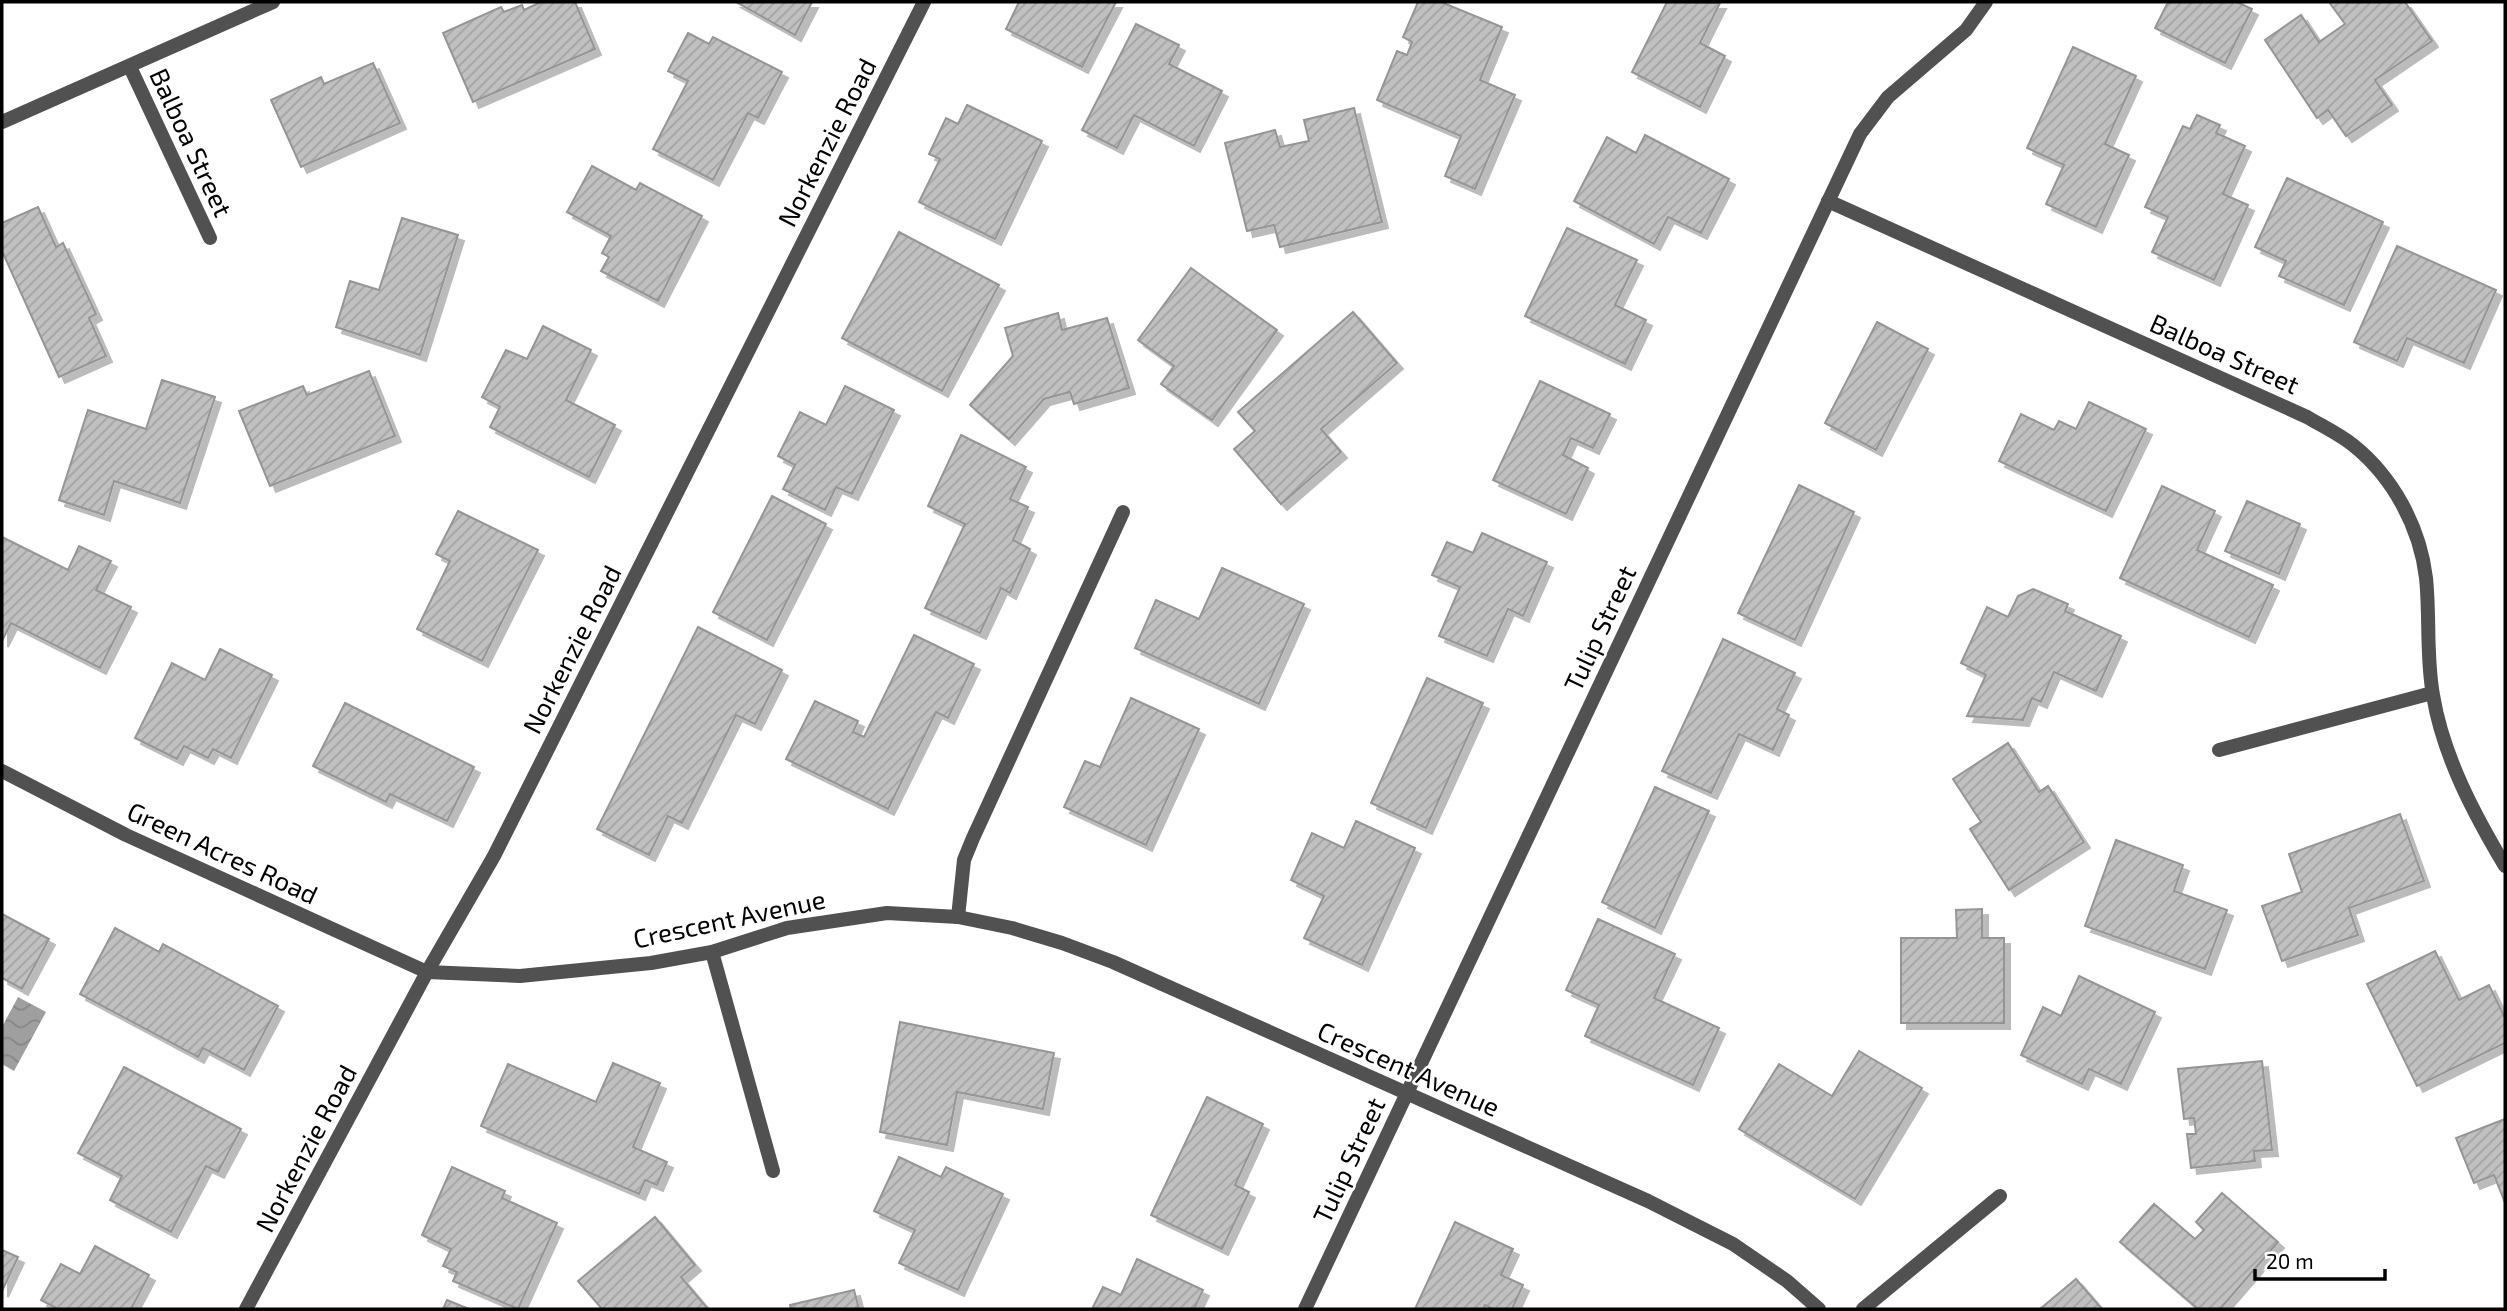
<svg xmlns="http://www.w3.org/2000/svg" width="2507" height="1311" font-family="'Exo 2',sans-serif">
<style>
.water{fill:url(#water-waves)}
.building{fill:url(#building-hatch);stroke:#959595;stroke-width:2;filter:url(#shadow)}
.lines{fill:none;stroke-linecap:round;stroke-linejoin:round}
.minor{stroke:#515151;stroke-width:14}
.tertiary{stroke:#515151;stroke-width:14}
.labels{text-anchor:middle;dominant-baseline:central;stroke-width:5;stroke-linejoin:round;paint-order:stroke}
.street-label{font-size:26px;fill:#000;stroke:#fff}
</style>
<defs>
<pattern id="water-waves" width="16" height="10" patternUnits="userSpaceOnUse" patternTransform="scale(1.75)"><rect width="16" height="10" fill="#9f9f9f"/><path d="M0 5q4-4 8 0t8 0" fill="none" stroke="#878787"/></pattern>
<pattern id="building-hatch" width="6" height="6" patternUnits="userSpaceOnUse" patternTransform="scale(1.75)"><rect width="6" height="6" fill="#c0c0c0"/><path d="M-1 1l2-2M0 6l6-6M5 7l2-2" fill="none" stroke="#a3a3a3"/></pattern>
<filter id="shadow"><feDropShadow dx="6" dy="6" stdDeviation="0" flood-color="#0004"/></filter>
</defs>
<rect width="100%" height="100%" fill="#fff"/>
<path class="water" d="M18,997L46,1012L14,1071L2,1064V1027Z"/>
<g class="building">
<path d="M541,2H575L595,49L473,102L443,33L501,7L504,12L522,5L524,10Z"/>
<path d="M736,2H812L795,35Z"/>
<path d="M1019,2H1116L1082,67L1006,29Z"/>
<path d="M1418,2H1441L1502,27L1480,80L1515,95L1475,189L1445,176L1461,136L1377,100L1397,51L1407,55L1412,42L1403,37Z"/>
<path d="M1667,2L1720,3L1700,43L1725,56L1700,107L1632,72Z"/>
<path d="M2168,2H2237L2252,9L2225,63L2155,28Z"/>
<path d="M2329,2H2405L2432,41L2375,80L2392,105L2346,136L2328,110L2317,118L2265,40L2301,15L2319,42L2345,24Z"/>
<path d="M1136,24L1179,45L1169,64L1222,91L1194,146L1134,115L1117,148L1082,130Z"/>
<path d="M688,33L709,44L713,37L782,72L758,118L748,113L713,180L653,149L688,81L668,71Z"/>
<path d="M2073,47L2136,76L2105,144L2129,155L2096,227L2046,204L2064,165L2027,148Z"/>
<path d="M373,63L400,123L301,167L271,100L321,77L324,84Z"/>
<path d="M967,105L1042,141L995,239L919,202L940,159L929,154L946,118L958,124Z"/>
<path d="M1354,108L1382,222L1280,247L1274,225L1247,231L1225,143L1275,130L1280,147L1309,141L1304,120Z"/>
<path d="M2197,115L2220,125L2216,133L2245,146L2223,194L2248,205L2214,280L2152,252L2168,217L2145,207L2183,126L2190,129Z"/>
<path d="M1645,135L1729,179L1701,233L1668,217L1654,244L1574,201L1607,137L1636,153Z"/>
<path d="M592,166L636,190L640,183L702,216L658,301L601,271L609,257L602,253L611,236L567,212Z"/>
<path d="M2287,178L2383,222L2344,305L2279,276L2286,261L2255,247Z"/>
<path d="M38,207L56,247L63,243L96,314L89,318L106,356L59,377L2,251V223Z"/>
<path d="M402,218L458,235L420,355L336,327L350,281L379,290Z"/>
<path d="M1567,228L1637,260L1615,305L1646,320L1625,364L1525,316Z"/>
<path d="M899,232L999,285L942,391L842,338Z"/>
<path d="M2397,246L2496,290L2464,363L2407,338L2397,361L2354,342Z"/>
<path d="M1191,268L1277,330L1212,420L1161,384L1174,366L1138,340Z"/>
<path d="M1353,312L1397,363L1321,429L1341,452L1281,504L1234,449L1255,431L1238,412Z"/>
<path d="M1058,313L1062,330L1107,318L1129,388L1074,404L1070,392L1044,399L1009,439L970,405L1013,356L1005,328Z"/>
<path d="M1877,322L1928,349L1876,450L1825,423Z"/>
<path d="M543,326L591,350L566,400L615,425L589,477L490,427L500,407L482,397L506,350L527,359Z"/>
<path d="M369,371L395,436L270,486L239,411L303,386L307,395Z"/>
<path d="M162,380L215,397L180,503L114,481L104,515L59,500L88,410L146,429Z"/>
<path d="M1540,381L1610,414L1593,448L1571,438L1563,455L1588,468L1566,514L1493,480Z"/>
<path d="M845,386L894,410L852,494L836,487L825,510L783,489L795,465L778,456L800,412L826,425Z"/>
<path d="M2089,402L2146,429L2106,511L1999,461L2021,414L2054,430L2059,421L2076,429Z"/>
<path d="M961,435L1026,467L1010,499L1028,507L1013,540L1030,549L1010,593L1001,588L980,633L925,608L965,524L928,506Z"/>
<path d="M1799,485L1854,512L1795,640L1738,613Z"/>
<path d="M2162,486L2215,511L2197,550L2273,585L2249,637L2120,578Z"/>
<path d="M772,496L826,524L767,640L713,612Z"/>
<path d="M2247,501L2300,524L2279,574L2225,551Z"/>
<path d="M458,511L538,550L482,661L417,629L450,561L436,554Z"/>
<path d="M1482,533L1547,562L1523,616L1508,609L1487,656L1439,636L1460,587L1432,575L1447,542L1473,553Z"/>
<path d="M2,537L68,570L79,546L111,561L96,590L131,607L100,668L11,623L2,641Z"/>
<path d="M1222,568L1304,604L1259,704L1135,648L1156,600L1199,619Z"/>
<path d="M2033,589L2068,604L2065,611L2121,636L2096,691L2054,672L2041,702L2032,698L2023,720L1967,716L1986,675L1961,663L1987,607L2008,617L2018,596Z"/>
<path d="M698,627L782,670L755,724L736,715L682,823L668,816L649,855L597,829Z"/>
<path d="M914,635L974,664L948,718L936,712L888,809L786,759L815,701L858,721L853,732L864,737Z"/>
<path d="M1723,639L1795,673L1777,709L1789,715L1773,750L1739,734L1711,793L1662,771Z"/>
<path d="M220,649L272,675L231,758L213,749L208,758L184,746L177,759L135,738L172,663L205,680Z"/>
<path d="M1427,678L1483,703L1426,828L1371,803Z"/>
<path d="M1131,698L1199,729L1146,845L1064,807L1085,761L1100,767Z"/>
<path d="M345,703L474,767L447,821L390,794L386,802L313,766Z"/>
<path d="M2008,743L2039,792L2048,786L2084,842L2009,890L1970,829L1981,822L1953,779Z"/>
<path d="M1655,787L1709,811L1655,928L1602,902Z"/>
<path d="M2400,814L2424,881L2349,908L2358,935L2282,961L2262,906L2302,892L2289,854Z"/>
<path d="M1356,821L1415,848L1362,965L1304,938L1324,896L1291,880L1312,833L1344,848Z"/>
<path d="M2116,840L2183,865L2174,891L2227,910L2205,969L2085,926Z"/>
<path d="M1982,909V938H2004V1023H1901V938H1957L1956,910Z"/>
<path d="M2,914L49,939L22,989L2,978Z"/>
<path d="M1598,919L1675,954L1654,998L1719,1028L1693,1085L1585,1036L1599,1005L1566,990Z"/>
<path d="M115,928L159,952L163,944L278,1006L244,1070L203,1048L198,1057L80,994Z"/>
<path d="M2435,951L2459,1000L2489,985L2505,1018V1043L2417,1086L2367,984Z"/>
<path d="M2079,976L2155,1012L2121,1084L2089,1069L2082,1084L2021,1055L2043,1007L2061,1016Z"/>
<path d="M900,1022L1054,1053L1043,1109L957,1092L947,1145L880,1132Z"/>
<path d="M1859,1051L1922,1088L1855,1199L1739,1129L1779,1064L1832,1096Z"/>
<path d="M2262,1061L2272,1150L2254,1151L2255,1161L2191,1168L2187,1134H2196L2194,1118L2184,1119L2178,1069Z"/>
<path d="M613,1063L660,1083L633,1147L667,1162L657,1185L645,1180L639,1194L481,1126L508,1064L596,1102Z"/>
<path d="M124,1067L241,1129L218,1172L206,1166L171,1232L110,1200L122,1176L78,1153Z"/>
<path d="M1207,1097L1263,1124L1235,1185L1249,1192L1222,1249L1151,1215Z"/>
<path d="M2505,1119V1203L2494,1175L2474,1183L2456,1138Z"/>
<path d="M899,1157L941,1177L946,1167L1003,1194L958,1290L899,1263L915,1230L874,1211Z"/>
<path d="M452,1167L505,1191L502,1198L557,1223L518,1309L453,1281L457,1272L443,1266L451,1249L422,1235Z"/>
<path d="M2222,1193L2278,1242L2220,1309H2198L2120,1242L2154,1204L2195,1239L2204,1230L2196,1222Z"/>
<path d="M655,1217L695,1265L681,1277L708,1309H602L578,1281Z"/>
<path d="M1455,1222L1513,1249L1501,1275L1523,1285L1512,1309H1493L1485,1305L1483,1309H1415Z"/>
<path d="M95,1246L149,1275L131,1309H58L41,1300L61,1264L80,1274Z"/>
<path d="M2,1250L18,1257L2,1291Z"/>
<path d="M1137,1259L1203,1290L1194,1309H1092L1103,1287L1121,1295Z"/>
<path d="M2076,1279L2102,1309H2040Z"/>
<path d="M854,1290L859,1309H791L790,1305Z"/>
<path d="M447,1300L469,1309H443Z"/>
</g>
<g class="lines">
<g class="minor">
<path d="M130,67L210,238"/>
<path d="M2,122L273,2"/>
<path d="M1828,201L2307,417C2322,426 2339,434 2353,445C2393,477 2420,527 2426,578C2430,616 2426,657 2433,695C2443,756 2474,814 2505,866"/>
<path d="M2219,750L2432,693"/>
<path d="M958,917L964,860L973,838L1123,512"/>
<path d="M712,952L773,1171"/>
<path d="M427,972L494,856L924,2"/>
<path d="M1305,1309L1860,134L1888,97L1966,30L1986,2"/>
<path d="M1863,1309L2000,1196"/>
</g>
<g class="tertiary">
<path d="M2,771L126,835L427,972L520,976L651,963L712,952L787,928L887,913L958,917L1012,928L1062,943L1113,962L1648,1201L1733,1244L1787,1281L1819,1309"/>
<path d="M246,1309L427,972"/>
</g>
</g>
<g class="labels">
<g class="street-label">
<text transform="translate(192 142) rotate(65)">Balboa Street</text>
<text transform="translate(826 142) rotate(-63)">Norkenzie Road</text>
<text transform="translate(2225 353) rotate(24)">Balboa Street</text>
<text transform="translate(1599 628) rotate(-65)">Tulip Street</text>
<text transform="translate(571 649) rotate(-63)">Norkenzie Road</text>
<text transform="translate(223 852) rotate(25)">Green Acres Road</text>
<text transform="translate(729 918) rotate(-12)">Crescent Avenue</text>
<text transform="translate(1409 1068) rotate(24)">Crescent Avenue</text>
<text transform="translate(305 1148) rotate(-62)">Norkenzie Road</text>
<text transform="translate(1348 1160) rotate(-65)">Tulip Street</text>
</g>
</g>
<rect width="2507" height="1311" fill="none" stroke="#000000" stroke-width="7"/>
<path d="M2255 1269v10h130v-10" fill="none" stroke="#000000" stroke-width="3.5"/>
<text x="2266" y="1269" font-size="21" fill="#000000" stroke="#ffffff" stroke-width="5" paint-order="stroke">20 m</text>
</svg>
